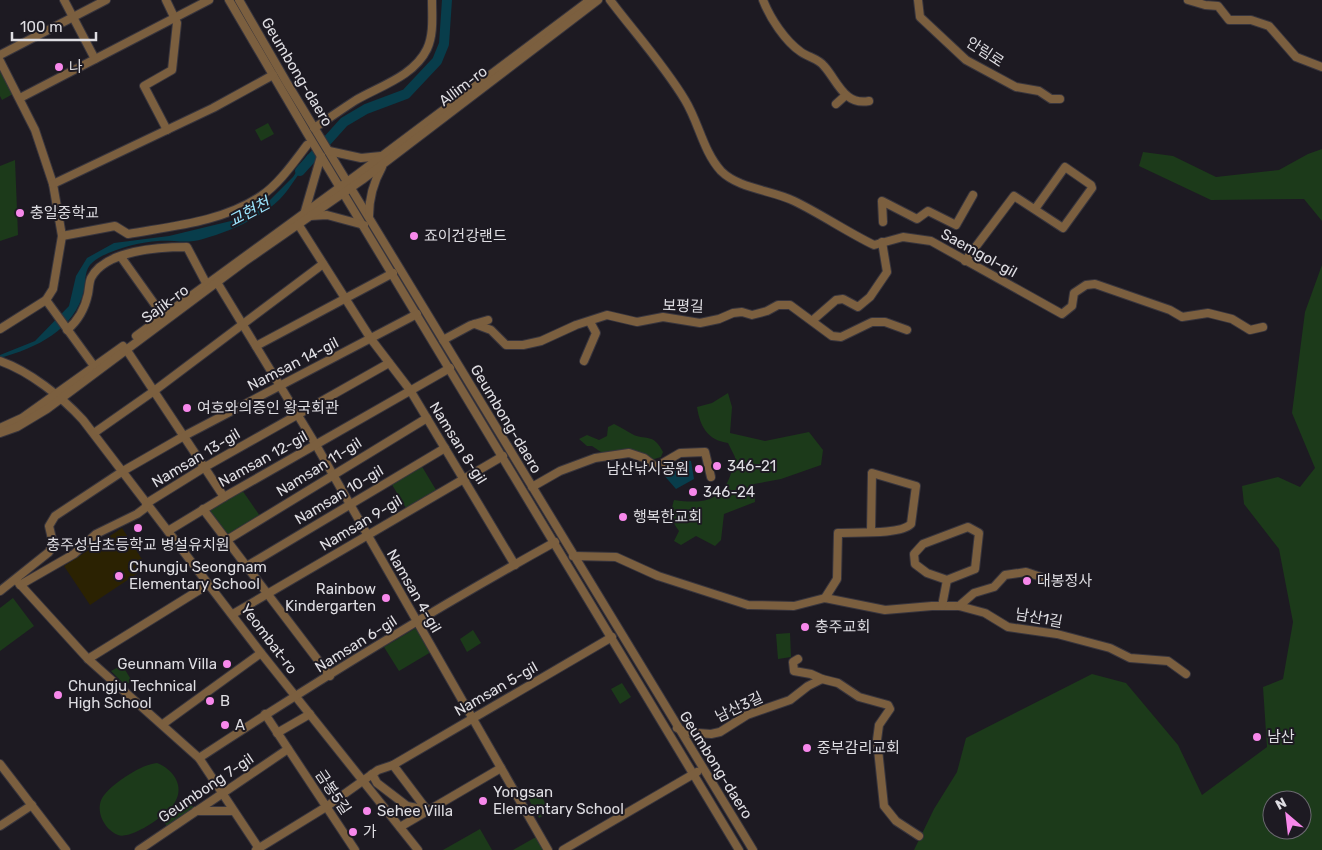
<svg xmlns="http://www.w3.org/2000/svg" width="1322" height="850" font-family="Rubik,'Noto Sans KR',sans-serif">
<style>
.green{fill:#1c3a1a;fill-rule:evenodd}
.sand{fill:#2b2202}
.water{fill:#083d4b}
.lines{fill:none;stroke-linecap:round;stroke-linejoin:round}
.river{stroke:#083d4b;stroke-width:10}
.minor-casing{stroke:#38353d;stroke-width:10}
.minor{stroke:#7b5f3f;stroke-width:8}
.poi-dot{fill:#f788eb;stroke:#1d1a22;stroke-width:2}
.labels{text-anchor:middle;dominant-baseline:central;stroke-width:4;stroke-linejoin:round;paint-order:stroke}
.street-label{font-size:15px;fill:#dedde2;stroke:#1d1a22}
.poi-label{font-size:15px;fill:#dedde2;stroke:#1d1a22;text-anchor:start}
.water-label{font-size:16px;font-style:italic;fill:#9be4fd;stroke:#1d1a22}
</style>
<rect width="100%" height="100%" fill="#1d1a22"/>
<g class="green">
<path d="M0,70L13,94L2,100L0,96Z"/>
<path d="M268,123L274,134L261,141L255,130Z"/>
<path d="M1322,149V221L1304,199L1211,200L1139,166L1143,152L1173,156L1216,177L1279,170L1308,154Z"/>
<path d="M15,160L18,235L0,241V166Z"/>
<path d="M1322,265V850H914L934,809L957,772L966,738L1092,674L1126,683L1178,745L1202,795L1267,747L1263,687L1283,679L1293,622L1279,549L1244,504L1242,486L1278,477L1300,487L1315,468L1292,413L1305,312ZM1272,800H1302V830H1272Z"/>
<path d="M728,393L732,407L730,433L765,441L809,432L823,450L821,465L781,479L754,484L755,502L724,514L721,540L715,546L696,536L681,545L674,541L679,531C671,520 670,514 674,500C715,506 728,495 735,457L728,443C707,440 700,426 697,407L712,403Z"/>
<path d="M614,424C621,427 626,431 632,434C645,441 653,432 663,452L661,457L651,460C633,450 624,450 604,454L592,446H587L579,439L587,435L599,440L607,436L608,427Z"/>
<path d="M421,465L436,490L406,508L391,483Z"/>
<path d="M242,490L260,516L228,536L209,510Z"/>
<path d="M13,598L34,626L0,651V608Z"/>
<path d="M416,628L431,652L399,671L384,647Z"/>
<path d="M473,630L481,643L467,652L460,639Z"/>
<path d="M790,633L791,657L778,659L776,634Z"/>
<path d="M122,665L132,681L125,685L111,671Z"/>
<path d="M622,683L631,697L620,704L611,689Z"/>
<path d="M157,763C173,769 185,786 175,802C169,814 131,840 118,835C103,829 93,807 105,794C115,782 142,764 157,763Z"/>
<path d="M538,790L550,812L539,818L527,796Z"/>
<path d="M188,797L194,809L167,827L162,817Z"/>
<path d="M480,829L492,850H443Z"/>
<path d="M536,837L544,850H513Z"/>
</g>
<path class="sand" d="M122,528L147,567L90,605L64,566Z"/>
<g class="water">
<path d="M308,154L309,163C297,173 291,188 280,199C261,218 229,232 203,239C188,244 173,240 158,241C140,242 107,250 93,262C84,269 86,280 84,290C75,330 36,348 0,358V355L35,341L69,306L76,276L87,258L114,243L169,236L235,220L266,204L293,177Z"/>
<path d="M681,460L691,461L694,479L676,489L662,473Z"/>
</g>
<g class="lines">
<path class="river" d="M300,171L344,122L366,109L406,94L437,61L444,44L447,0"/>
<defs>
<g id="minor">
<path d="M64,0L95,59"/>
<path d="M166,0L177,23L172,70L144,86L167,130"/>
<path d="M229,0L307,133L739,850"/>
<path d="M239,0L287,83L753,850"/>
<path d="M610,0C635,33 664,65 685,100C699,123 703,151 721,171C739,189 772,190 794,201C821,214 847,232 874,245L903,237L931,241L1062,314L1072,306L1074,293L1086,285L1095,284L1170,310L1182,317L1208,313L1232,319L1250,330L1263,327"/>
<path d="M763,0C770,18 785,41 801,52C808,57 819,59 824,66C837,80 844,106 869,101"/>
<path d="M918,0L920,17L966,60L1016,87L1039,91L1051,99H1060"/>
<path d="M1188,0L1205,5L1218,6L1229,20H1251L1269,26L1296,57L1322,67"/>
<path d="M0,55L106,0"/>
<path d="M0,61L35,130L53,184L62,236L53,289L46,300L0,329"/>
<path d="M20,98L209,0"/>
<path d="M836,104L846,95"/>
<path d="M314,128C328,119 342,109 356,100C380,86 414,76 427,49C434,34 432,16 432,0"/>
<path d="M329,151L361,158L381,156"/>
<path d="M53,184L213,108L273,75"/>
<path d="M305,211L321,156"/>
<path d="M310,216L327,215L364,225"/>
<path d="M369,216C369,198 373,183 382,167"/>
<path d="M883,222L882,201L917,219L928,211L956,225L973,195"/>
<path d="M298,224L371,339L410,390L515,565"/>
<path d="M62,236L115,226L128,234C173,226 222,222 261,196C279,184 294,162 307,145"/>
<path d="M121,257L163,316"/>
<path d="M965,261L1014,196L1063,228L1092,188L1091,185L1065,167L1035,209"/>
<path d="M215,279L316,445L548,850"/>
<path d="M46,300L94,366"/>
<path d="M813,320L836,300L843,299L858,307L870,297L887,272L882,242"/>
<path d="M475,324L491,330L506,345H523L541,341L576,325L607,315L637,322L663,317L700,323L719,319L733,313L742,312L752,315L767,311L778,305H790L832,336L841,337L872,322H885L907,330"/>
<path d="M67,330C79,320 85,308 88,294C89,289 89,283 91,278C105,250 160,247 187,247L206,283"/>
<path d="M136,336L358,174L590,0"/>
<path d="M443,340L471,325L488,320"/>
<path d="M256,346L393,273"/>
<path d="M126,349L224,497"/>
<path d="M0,361C29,371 62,397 83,420L261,653L418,850"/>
<path d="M584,361L596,333L590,322"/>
<path d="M0,428L22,418L123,346"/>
<path d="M0,433L17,427L47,409L244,262L362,180L598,0"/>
<path d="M94,433L154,391L323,264"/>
<path d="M532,487L560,471L595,458L629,453L644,458L656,467L680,453L705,452L711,477"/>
<path d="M203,509L330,676"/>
<path d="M168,531L224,497L450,368"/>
<path d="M227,540L427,418"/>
<path d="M573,556L616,557L658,576L748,605L794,606L825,598L885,610L932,606H959L985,613L1008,627L1057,634L1110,648L1130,658L1168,661L1186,674"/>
<path d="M247,566L445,448"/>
<path d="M17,581L88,659L199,758L260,850"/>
<path d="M20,585L74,554L96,534L137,514L145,508L147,503L205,467L389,363"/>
<path d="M0,591L49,552L53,543L49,526L55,516L123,471L184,436L417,314"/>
<path d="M825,598L837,579L838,533C855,532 900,535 911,524L916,486L872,473L871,532"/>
<path d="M942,606L947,580L927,573L915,564L914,554L923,544L968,527L979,533L975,569L947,580"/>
<path d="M959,606L974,593L994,587L1005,575L1026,572L1053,581"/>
<path d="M233,614L503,456"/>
<path d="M88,659L209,584"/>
<path d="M822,679L838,683L859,697L888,705L890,709L879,725L877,740L884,806L896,821L919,836"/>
<path d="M265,714L355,850"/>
<path d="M163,724L261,653"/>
<path d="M677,728L685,732L711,734L720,732L747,715L790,700L808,686L822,679L811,674L794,671L793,662L798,659"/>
<path d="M277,733L310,714"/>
<path d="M199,758C315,682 434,609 555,542"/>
<path d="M0,764L66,850"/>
<path d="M393,765L427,810"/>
<path d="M372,774L377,783L407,806L427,810"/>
<path d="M196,811H233"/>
<path d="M0,826L32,805"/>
<path d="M400,827L501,768"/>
<path d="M139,850L288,749"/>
<path d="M256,850L326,807L378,770L393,765L612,637"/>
<path d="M563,850L697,772"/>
</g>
</defs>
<use href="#minor" class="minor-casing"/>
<use href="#minor" class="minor"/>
</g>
<g class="poi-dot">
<circle cx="59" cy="67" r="5"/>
<circle cx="20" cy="213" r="5"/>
<circle cx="414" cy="236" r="5"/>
<circle cx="187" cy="408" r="5"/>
<circle cx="717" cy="466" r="5"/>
<circle cx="699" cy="469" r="5"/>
<circle cx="693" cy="492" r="5"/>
<circle cx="623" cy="517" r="5"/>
<circle cx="138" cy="528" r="5"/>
<circle cx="119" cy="576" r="5"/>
<circle cx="1027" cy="581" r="5"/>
<circle cx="386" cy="598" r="5"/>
<circle cx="805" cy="627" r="5"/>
<circle cx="227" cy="664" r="5"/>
<circle cx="58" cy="695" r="5"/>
<circle cx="210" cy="701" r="5"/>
<circle cx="225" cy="725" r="5"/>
<circle cx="1257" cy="737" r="5"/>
<circle cx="807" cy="748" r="5"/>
<circle cx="483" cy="801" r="5"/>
<circle cx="367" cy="811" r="5"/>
<circle cx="353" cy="832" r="5"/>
</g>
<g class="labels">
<g class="street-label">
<text transform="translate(985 52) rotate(33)">안림로</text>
<text transform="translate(297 72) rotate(59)">Geumbong-daero</text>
<text transform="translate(463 86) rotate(-37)">Allim-ro</text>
<text transform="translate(979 253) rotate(29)">Saemgol-gil</text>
<text transform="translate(165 304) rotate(-36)">Sajik-ro</text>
<text transform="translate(683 306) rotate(2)">보평길</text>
<text transform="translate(293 364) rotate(-27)">Namsan 14-gil</text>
<text transform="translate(506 419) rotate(59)">Geumbong-daero</text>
<text transform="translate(458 443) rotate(58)">Namsan 8-gil</text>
<text transform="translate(196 458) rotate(-31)">Namsan 13-gil</text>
<text transform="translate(263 459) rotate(-29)">Namsan 12-gil</text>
<text transform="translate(319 467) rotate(-32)">Namsan 11-gil</text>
<text transform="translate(339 495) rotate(-31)">Namsan 10-gil</text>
<text transform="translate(361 523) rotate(-31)">Namsan 9-gil</text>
<text transform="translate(414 591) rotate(60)">Namsan 4-gil</text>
<text transform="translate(1039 618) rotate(10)">남산1길</text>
<text transform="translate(269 639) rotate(53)">Yeombat-ro</text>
<text transform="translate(356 644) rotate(-32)">Namsan 6-gil</text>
<text transform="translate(496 689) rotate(-30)">Namsan 5-gil</text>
<text transform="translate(739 707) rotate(-25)">남산3길</text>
<text transform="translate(716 765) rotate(58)">Geumbong-daero</text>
<text transform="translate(206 788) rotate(-34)">Geumbong 7-gil</text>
<text transform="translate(333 792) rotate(56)">금봉5길</text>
</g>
<g class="poi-label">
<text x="69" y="67">나</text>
<text x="30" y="213">충일중학교</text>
<text x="424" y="236">죠이건강랜드</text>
<text x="197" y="408">여호와의증인 왕국회관</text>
<text x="727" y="466">346-21</text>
<text x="689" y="469" text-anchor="end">남산낚시공원</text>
<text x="703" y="492">346-24</text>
<text x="633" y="517">행복한교회</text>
<text x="138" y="545" text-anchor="middle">충주성남초등학교 병설유치원</text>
<text x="129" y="567">Chungju Seongnam<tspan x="129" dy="17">Elementary School</tspan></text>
<text x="1037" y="581">대봉정사</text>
<text x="376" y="589" text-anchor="end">Rainbow<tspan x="376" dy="17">Kindergarten</tspan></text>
<text x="815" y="627">충주교회</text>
<text x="217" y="664" text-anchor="end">Geunnam Villa</text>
<text x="68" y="686">Chungju Technical<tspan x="68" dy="17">High School</tspan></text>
<text x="220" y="701">B</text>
<text x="235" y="725">A</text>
<text x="1267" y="737">남산</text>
<text x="817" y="748">중부감리교회</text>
<text x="493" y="792">Yongsan<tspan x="493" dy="17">Elementary School</tspan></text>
<text x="377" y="811">Sehee Villa</text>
<text x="363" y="832">가</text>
</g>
<g class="water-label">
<text transform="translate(249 212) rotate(-28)">교현천</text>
</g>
</g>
<g transform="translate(1287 815) rotate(332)"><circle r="24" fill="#1d1a22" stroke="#6a686f"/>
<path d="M0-4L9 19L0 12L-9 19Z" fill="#f788eb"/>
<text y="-8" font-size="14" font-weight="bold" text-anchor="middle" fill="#dedde2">N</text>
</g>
<path d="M12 32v8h84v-8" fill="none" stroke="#dedde2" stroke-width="2.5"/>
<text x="20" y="32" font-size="15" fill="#dedde2" stroke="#1d1a22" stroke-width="4" paint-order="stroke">100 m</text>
</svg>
